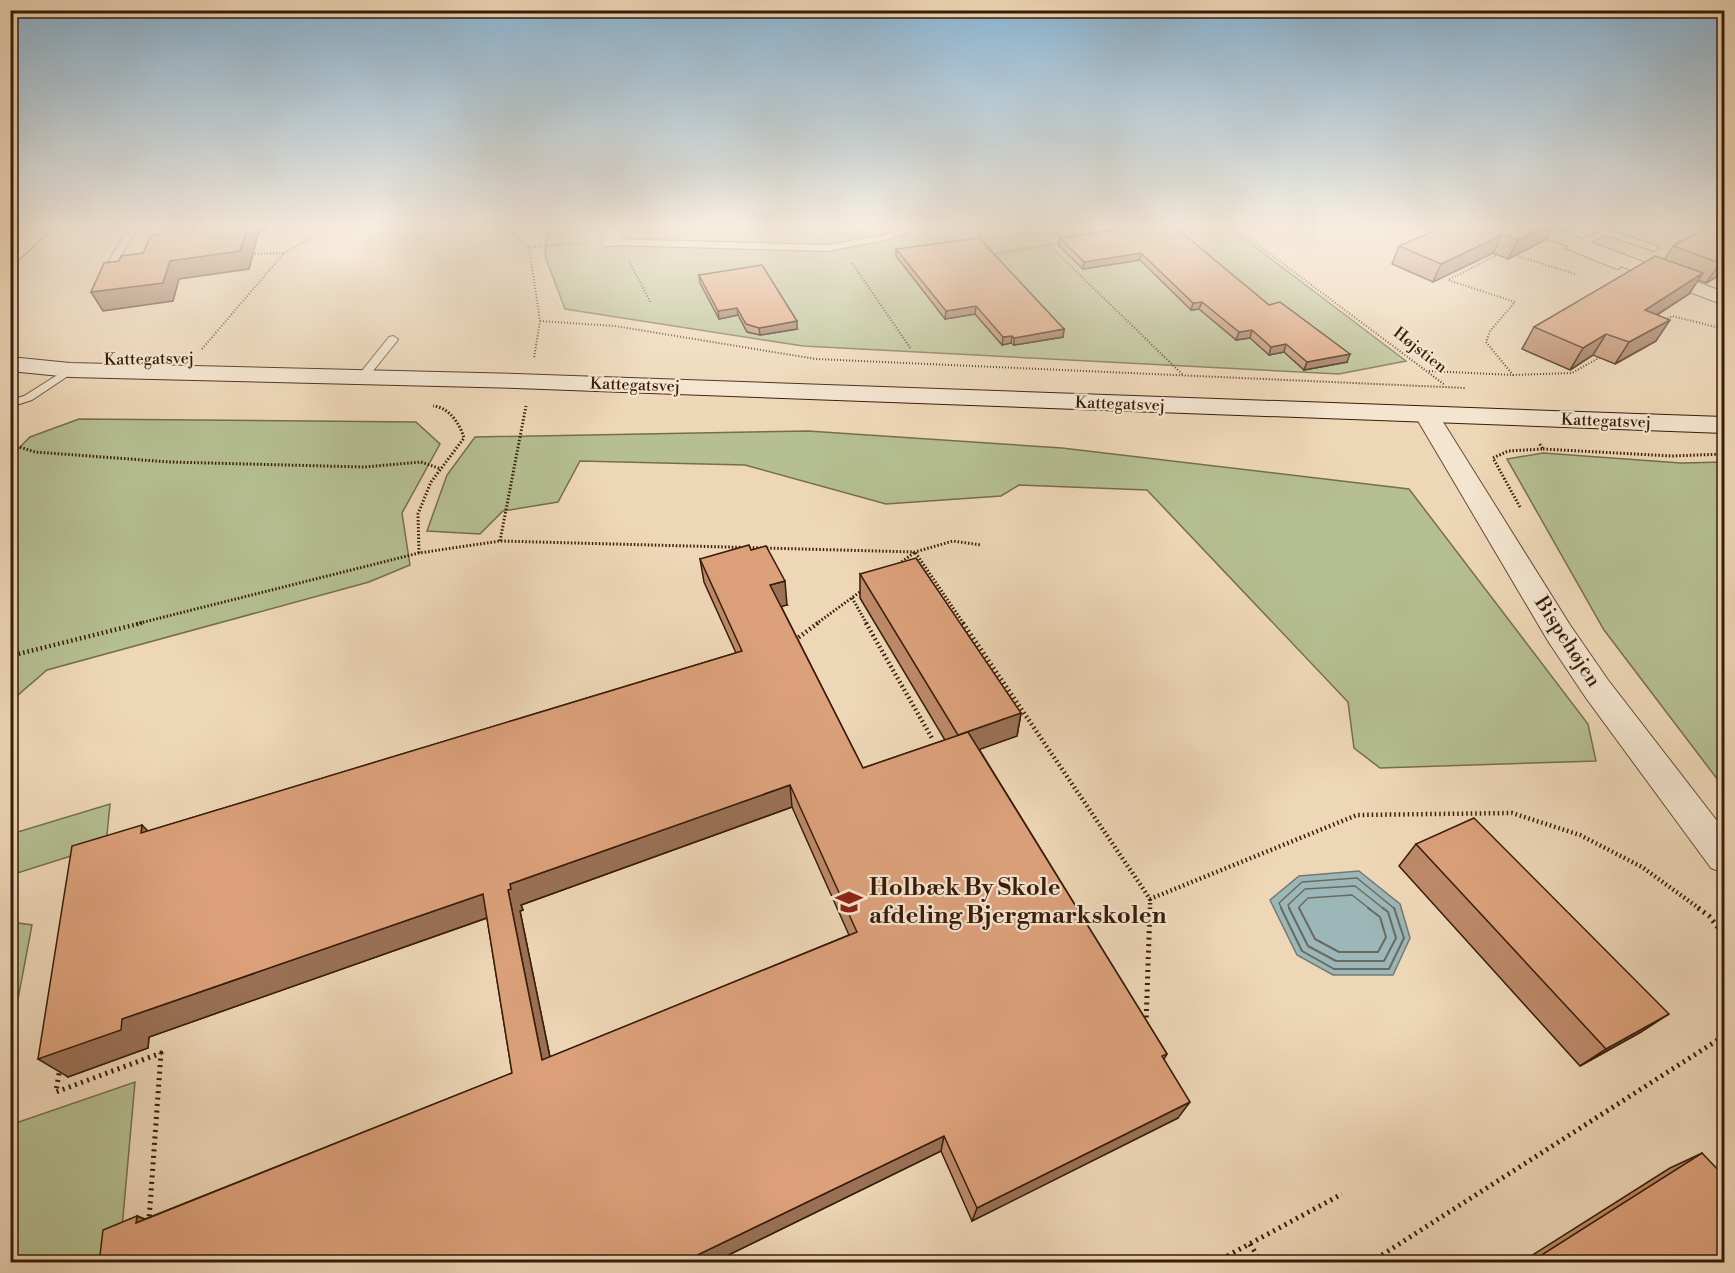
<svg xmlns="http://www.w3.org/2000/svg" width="1735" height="1273" font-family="'Libre Bodoni',serif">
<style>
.green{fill:#b5bf91;stroke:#766e4d;stroke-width:1.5}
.water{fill:#9cb7b8;stroke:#747972;stroke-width:1.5}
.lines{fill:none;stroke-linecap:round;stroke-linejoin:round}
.shore-far1{stroke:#6a6a60;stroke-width:1.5}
.shore{stroke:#6a6a60;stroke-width:2}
.lane-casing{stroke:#664b34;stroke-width:2}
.street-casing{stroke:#664b34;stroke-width:2}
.secondary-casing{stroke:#381c09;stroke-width:2}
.path-far3{stroke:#381c09;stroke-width:2;stroke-dasharray:1 2;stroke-linecap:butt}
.path-far2{stroke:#381c09;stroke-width:3;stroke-dasharray:1.5 2;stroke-linecap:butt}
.path-far1{stroke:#381c09;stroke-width:4.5;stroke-dasharray:1.5 3;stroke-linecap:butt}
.path{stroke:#381c09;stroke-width:5;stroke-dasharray:2 4.5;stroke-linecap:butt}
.lane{fill:#f4e5d0;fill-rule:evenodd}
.street{fill:#f4e5d0;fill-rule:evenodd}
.secondary{fill:#f4e5d0;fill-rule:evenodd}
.wall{fill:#bd8a6a;stroke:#381c09;stroke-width:1.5;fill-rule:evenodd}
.shaded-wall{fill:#9a7156;stroke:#381c09;stroke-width:1.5}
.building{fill:#dca17b;stroke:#381c09;stroke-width:1.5;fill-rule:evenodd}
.labels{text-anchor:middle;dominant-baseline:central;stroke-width:4.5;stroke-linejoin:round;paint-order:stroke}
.far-street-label{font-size:16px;fill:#381c09;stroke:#f4e5d0}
.street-label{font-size:20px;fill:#381c09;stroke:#f4e5d0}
.near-poi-label{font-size:24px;font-weight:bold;fill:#381c09;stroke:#f4e5d0;text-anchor:start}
</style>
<rect width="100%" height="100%" fill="#eed7b7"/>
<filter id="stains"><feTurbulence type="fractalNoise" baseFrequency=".00333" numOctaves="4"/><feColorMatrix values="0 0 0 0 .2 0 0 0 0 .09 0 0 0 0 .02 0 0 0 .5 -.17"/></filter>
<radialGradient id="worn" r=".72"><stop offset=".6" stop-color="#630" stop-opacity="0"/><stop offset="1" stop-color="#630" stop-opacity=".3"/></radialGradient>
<g class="green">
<path d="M548,227H1088L1097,234L1143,227H1229L1406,361L1339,374L803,346L565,309L545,256Z"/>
<path d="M79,419L416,422L440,444L402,513L410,565L369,582L47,670L11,701V456L30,437Z"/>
<path d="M808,431L1062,448L1409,489L1588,724L1596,761L1380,768L1354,748L1348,702L1147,490L1019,485L1001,496L886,504L745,465L580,461L558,502L503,511L480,534L427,531L447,475L475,437Z"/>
<path d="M1543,453L1681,463L1724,462V788L1604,630L1507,459Z"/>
<path d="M110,804L106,845L11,875V834Z"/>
<path d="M11,922L32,925L11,1036L10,922Z"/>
<path d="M135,1082L119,1262H11L10,1125Z"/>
</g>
<path class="water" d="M1359,871L1400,904L1410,938L1393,975H1333L1297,955L1270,900L1299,876Z"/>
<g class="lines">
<g class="shore-far1">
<path d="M1282,909L1279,903L1302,882L1357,878L1395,909"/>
<path d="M1290,909L1288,905L1305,889L1355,886L1384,909"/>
<path d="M1300,909L1299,907L1308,898L1352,895L1370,909"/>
</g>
<g class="shore">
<path d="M1281,908L1302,951L1334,969H1389L1404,938L1394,908"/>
<path d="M1289,908L1308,946L1336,961H1384L1396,938L1388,912L1383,908"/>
<path d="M1299,908L1315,939L1339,952H1378L1386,937L1380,917L1368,908"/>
</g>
<defs>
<g id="lane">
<path d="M129,227H138L111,273H105L103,271Z"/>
<path d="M905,227H917L890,239L828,251L611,245L606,242L611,239L828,245L885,235Z"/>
<path d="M1606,229L1657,246L1659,248L1654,251L1606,235L1578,248L1620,264V268L1617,269L1565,248Z"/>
<path d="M393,336L398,339L397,341L365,381H357V377L389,337Z"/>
<path d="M70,367L76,370L74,372L32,400L10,407V400L24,396Z"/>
</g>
<g id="street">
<path d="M606,227H624L618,246H604L602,242Z"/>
<path d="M1525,227H1550L1724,292V305L1528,231Z"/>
<path d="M1426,407L1434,409L1438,414L1570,625L1608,680L1724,830V873L1711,868L1586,698L1548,641L1414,414L1418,409Z"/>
</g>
<g id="secondary">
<path d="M33,227H54L17,261L10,263V246Z"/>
<path d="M10,357L70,363L516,374L1724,417V433L516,388L70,377L10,371Z"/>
</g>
</defs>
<use href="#lane" class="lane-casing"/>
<use href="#street" class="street-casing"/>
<use href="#secondary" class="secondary-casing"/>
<g class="path-far3">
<path d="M502,227L529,247L540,321L534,358"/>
<path d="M944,227L958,245"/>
<path d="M1234,227L1445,385"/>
<path d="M1671,237L1681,241L1676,243"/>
<path d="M1048,244L1182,374"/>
<path d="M529,247L588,243"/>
<path d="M1501,253L1448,280L1515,302L1490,331L1486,342L1513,375"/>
<path d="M249,254L283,253"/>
<path d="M1511,254L1575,274"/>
<path d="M989,255L1064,242"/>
<path d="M629,261L651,303"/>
<path d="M852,263L911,349"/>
<path d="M1665,320L1672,316L1724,329"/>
<path d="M540,321L615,326L816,359L1466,388"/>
<path d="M202,349L284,253L332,227"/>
<path d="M1429,371L1513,375L1572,373L1604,355"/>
</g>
<g class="path-far2">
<path d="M10,444L35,452L170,462L364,467L421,462L441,469"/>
<path d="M1543,449L1672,456L1724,454"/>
<path d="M1520,507L1493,458L1508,451L1543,449L1539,443"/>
<path d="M500,541L526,406"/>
<path d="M419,553L418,514L431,482L464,438C460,424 449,407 433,406"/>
<path d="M896,566L915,552L964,624"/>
<path d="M852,598L867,624"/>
<path d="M136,624L419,553L500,541L915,552L953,541L981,545"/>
<path d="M816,624L864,589"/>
</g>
<g class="path-far1">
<path d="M866,623L933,740"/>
<path d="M963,623L1150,899L1357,815L1512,813L1580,835L1642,867L1700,909"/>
<path d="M795,640L818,623"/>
<path d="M10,656L142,623"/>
<path d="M1150,909V899"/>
</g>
<g class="path">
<path d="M1698,908L1709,916L1724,935"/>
<path d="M1146,1024L1150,908"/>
<path d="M60,1067L56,1092L161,1053L149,1220"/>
<path d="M1250,1244L1261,1262"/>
<path d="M1382,1255L1724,1036"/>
<path d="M1216,1262L1342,1194"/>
</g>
<use href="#lane" class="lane"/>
<use href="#street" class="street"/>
<use href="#secondary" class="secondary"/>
</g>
<g class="wall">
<path d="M1134,227L1269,305L1347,362L1304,370L1284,352L1269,355L1250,338L1236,340L1199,309L1191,310L1140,260L1083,269L1059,246L1060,238Z"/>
<path d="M1443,227H1552L1545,240L1508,259L1493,253L1433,282L1392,264L1399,246Z"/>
<path d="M1555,227H1570L1565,230Z"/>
<path d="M1725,227V272L1706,283L1698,280L1689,294L1657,315L1656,341L1615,364L1593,355L1570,370L1522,349L1534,327L1665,259L1673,246Z"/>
<path d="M896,249L1064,329L1063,337L1014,345L1011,343L1002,345L975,314L945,319L896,256Z"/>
<path d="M699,275L797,329L760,335L747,332L738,315L719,319L700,283Z"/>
<path d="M700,559L787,605L781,606L863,768L945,740L860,598V574L1021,713L1017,736L979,749L1167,1054L1164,1059L1178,1118L972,1221L941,1151L712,1263H99L137,1216L145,1219L512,1073L487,918L149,1037L148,1048L68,1077L148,831L736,653L704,582ZM792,807L849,935L550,1057L520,911L523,910L521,905Z"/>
<path d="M1416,844L1641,1032L1580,1066L1399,866Z"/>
<path d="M1702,1153L1725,1263H1520L1670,1168Z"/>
</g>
<g class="shaded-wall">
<path d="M248,227H269L267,230L259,231L249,269L179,279L173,301L103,311L91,292L170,261Z"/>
<path d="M1545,227H1552L1545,240L1508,259L1518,240Z"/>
<path d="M1502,235L1493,253L1433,282L1441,264Z"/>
<path d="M1141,253L1140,260L1083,269L1084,262Z"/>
<path d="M1725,260V272L1706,283L1720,263Z"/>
<path d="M1703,273L1689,294L1631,331L1645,310Z"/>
<path d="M1202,302L1199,309L1191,310L1193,303Z"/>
<path d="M976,306L975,314L945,319L946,311Z"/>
<path d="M737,308L738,315L719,319L718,311Z"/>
<path d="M1670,320L1656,341L1615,364L1629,342Z"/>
<path d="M797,321V329L760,335L759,328Z"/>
<path d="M1064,329L1063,337L1014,345V338Z"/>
<path d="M1252,330L1250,338L1236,340L1239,332Z"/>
<path d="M1606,334L1593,355L1570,370L1583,348Z"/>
<path d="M1012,336L1011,343L1002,345L1003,337Z"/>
<path d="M1286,344L1284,352L1269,355L1271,347Z"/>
<path d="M1350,354L1347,362L1304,370L1307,362Z"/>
<path d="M785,581L787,605L772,609L770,585Z"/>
<path d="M1021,713L1017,736L956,758L958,735Z"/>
<path d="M790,785L792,807L521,905L523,910L520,911L554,1077L542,1060L508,890L510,884Z"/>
<path d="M142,825L164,847L141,833Z"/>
<path d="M483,894L495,915L149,1037L148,1048L68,1077L38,1059L122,1019Z"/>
<path d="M1669,1014L1641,1032L1580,1066L1606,1049Z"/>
<path d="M1190,1102L1178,1118L972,1221L977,1208Z"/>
<path d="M944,1136L941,1151L712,1263H681Z"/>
<path d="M137,1216L167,1229L136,1223Z"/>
</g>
<g class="building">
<path d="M164,227H248L240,251L170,261L163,283L91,292L104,263L119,261L121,256L143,253L151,235L160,234Z"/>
<path d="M1134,227H1175L1269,305L1280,302L1350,354L1307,362L1286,344L1271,347L1252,330L1239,332L1202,302L1193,303L1141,253L1084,262L1060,238Z"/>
<path d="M1443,227H1545L1518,240L1502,235L1441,264L1399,246Z"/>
<path d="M1707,227H1725V260L1720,263L1673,246Z"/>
<path d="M979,238L1064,329L1014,338L1012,336L1003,337L976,306L946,311L896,249Z"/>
<path d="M1655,256L1703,273L1645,310L1670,320L1629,342L1606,334L1583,348L1534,327Z"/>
<path d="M762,265L797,321L759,328L746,324L737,308L718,311L699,275Z"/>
<path d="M749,545L751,550L766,546L785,581L770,585L863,768L968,732L1167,1054L1162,1056L1190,1102L977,1208L944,1136L681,1263H99L103,1230L137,1216L136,1223L512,1073L483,894L122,1019L121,1030L38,1059L72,846L142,825L141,833L742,651L700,559ZM790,785L857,932L542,1060L508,890L511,889L510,884Z"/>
<path d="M916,558L1021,713L958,735L860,574Z"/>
<path d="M1474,818L1669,1014L1606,1049L1416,844Z"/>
<path d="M1702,1153L1725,1177V1263H1529Z"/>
</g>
<linearGradient id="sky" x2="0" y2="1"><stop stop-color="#89b5d5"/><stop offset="0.56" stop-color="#f7eddf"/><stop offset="1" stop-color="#f7eddf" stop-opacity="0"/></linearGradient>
<rect width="1735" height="405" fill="url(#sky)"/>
<defs>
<symbol id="school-bare" viewBox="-9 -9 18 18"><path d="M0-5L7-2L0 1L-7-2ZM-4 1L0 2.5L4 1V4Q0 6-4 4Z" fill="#8f2418" stroke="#f4e5d0" stroke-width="2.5" paint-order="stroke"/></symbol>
</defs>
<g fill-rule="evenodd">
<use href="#school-bare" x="830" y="883" width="38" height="38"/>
</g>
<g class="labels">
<g class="far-street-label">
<text transform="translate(1420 350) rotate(38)">Højstien</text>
<text transform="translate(149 359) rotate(-1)">Kattegatsvej</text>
<text transform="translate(635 385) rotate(2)">Kattegatsvej</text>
<text transform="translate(1120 404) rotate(2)">Kattegatsvej</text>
<text transform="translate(1606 421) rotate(2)">Kattegatsvej</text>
</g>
<g class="street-label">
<text transform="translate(1567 642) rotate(57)">Bispehøjen</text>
</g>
<g class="near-poi-label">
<text x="869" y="888">Holbæk By Skole<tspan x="869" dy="28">afdeling Bjergmarkskolen</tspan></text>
</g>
</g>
<rect width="1735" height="1273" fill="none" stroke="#eed7b7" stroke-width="36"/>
<rect x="12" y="12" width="1711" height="1249" fill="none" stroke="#381c09" stroke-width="3"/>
<rect x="18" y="18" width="1699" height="1237" fill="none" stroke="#381c09" stroke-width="1.5"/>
<rect width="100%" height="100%" filter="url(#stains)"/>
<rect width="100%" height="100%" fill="url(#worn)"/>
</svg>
